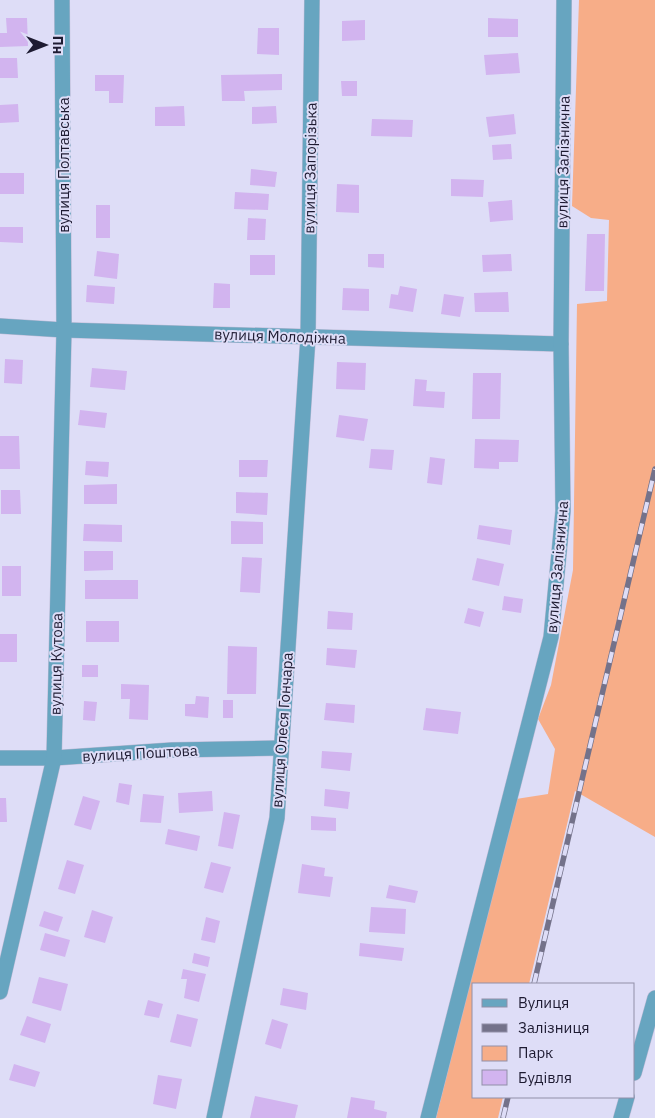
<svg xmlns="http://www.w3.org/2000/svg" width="655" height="1118" font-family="'IBM Plex Sans',sans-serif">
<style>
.green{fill:#f7ad88}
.building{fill:#d2b4ef}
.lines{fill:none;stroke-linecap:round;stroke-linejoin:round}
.minor-casing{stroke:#bbbad4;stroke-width:16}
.minor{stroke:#67a5c0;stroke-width:15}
.rail-casing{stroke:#74728a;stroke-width:5.5}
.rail{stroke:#deddf7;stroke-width:4;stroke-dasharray:11;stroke-linecap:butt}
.labels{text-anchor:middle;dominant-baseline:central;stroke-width:4;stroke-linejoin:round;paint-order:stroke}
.street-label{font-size:15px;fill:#1e1b32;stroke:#deddf7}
</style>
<rect width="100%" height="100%" fill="#deddf7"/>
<path class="green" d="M579,0H655V837L575,791L529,984H474V1097H503L498,1118H436L516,799L548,794L555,749L538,719L551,685L573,570L577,304L607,301L609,220L591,218L572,206Z"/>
<g class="building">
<path d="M6,18H27L28,46L0,47V33H7Z"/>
<path d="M488,18L518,19V37H488Z"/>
<path d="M365,20V40L342,41V21Z"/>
<path d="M258,28H279V55L257,54Z"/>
<path d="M518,53L520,73L486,75L484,55Z"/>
<path d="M0,58H17L18,78H0Z"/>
<path d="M282,74V90L244,91L245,101H222L221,75Z"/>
<path d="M95,75H124L123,103H109V91H95Z"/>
<path d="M341,81H357V96H342Z"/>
<path d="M18,104L19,122L0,123V105Z"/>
<path d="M184,106L185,126H155V107Z"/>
<path d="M276,106L277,123L252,124V107Z"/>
<path d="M514,114L516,134L489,137L486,117Z"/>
<path d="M372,119L413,120L412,137L371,136Z"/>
<path d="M511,144L512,159L493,160L492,145Z"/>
<path d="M251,169L277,172L275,187L250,185Z"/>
<rect x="0" y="173" width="24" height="21"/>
<path d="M451,179L484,180L483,197L451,196Z"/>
<path d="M337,184L359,185V213L336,212Z"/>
<path d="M235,192L269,194L268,210L234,209Z"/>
<path d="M512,200L513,220L490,222L488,202Z"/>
<rect x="96" y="205" width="14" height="33"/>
<path d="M248,218L266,219L265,240H247Z"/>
<path d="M0,227H23V243L0,242Z"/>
<path d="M587,234H605L604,291H585Z"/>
<path d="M97,251L119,254L117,279L94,276Z"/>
<path d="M368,254H384V268L368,267Z"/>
<path d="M511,254L512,271L483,272L482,255Z"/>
<rect x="250" y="255" width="25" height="20"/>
<path d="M214,283L230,284V308H213Z"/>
<path d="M87,285L115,287L114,304L86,302Z"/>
<path d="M400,286L417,289L413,312L389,308L391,294L398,295Z"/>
<path d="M343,288L369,289V311L342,310Z"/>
<path d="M508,292L509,312H475L474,293Z"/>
<path d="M444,294L464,297L460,317L441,314Z"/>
<path d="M5,359L23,360L22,384L4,383Z"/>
<path d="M337,362L366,363L365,390L336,389Z"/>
<path d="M92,368L127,371L125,390L90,387Z"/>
<path d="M473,373H501L500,419H472Z"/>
<path d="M415,379L427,380L426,391L445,392L444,408L413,406Z"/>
<path d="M80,410L107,413L105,428L78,425Z"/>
<path d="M339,415L368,419L364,441L336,437Z"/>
<path d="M0,436H19L20,469H0Z"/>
<path d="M475,439L519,440L518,462H499V469L474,468Z"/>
<path d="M371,449L394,450L392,470L369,468Z"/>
<path d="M430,457L445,459L442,485L427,483Z"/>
<path d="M239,460H268L267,477H239Z"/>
<path d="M86,461L109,462L108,477L85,475Z"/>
<path d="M117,484V504H84V485Z"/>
<path d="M1,490H20L21,514H1Z"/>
<path d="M236,492L268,493L267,515L236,513Z"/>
<path d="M231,521L263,522V544H231Z"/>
<path d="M84,524L122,525V542L83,541Z"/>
<path d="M479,525L512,530L510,545L477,539Z"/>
<path d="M84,551H113V570L84,571Z"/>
<path d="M242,557L262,558L260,593L240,592Z"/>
<path d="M477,558L504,564L499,586L472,580Z"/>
<rect x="2" y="566" width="19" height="30"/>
<rect x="85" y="580" width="53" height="19"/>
<path d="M504,596L523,599L521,613L502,610Z"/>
<path d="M468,608L484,612L480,627L464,623Z"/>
<path d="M328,611L353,613L352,630L327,629Z"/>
<rect x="86" y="621" width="33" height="21"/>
<rect x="0" y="634" width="17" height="28"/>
<path d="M228,646L257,647L256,694H227Z"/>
<path d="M327,648L357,650L355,668L326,665Z"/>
<rect x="82" y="665" width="16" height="12"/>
<path d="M121,684L149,685L148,720L129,719L130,699H121Z"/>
<path d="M196,696L209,697L208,718L185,716V704H195Z"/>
<rect x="223" y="700" width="10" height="18"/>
<path d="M84,701L97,702L95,721L83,720Z"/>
<path d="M326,703L355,705L354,723L324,720Z"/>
<path d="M426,708L461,712L458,734L423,730Z"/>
<path d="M322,751L352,753L350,771L321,768Z"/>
<path d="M119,783L132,785L129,805L116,802Z"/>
<path d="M325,789L350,792L348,809L324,806Z"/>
<path d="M212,791L213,811L179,813L178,793Z"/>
<path d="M143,794L164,796L161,823L140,822Z"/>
<path d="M83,796L100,801L91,830L74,825Z"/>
<path d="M0,798H6L7,822H0Z"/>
<path d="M224,812L240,815L233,849L218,846Z"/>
<path d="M311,816L336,818V831L311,830Z"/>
<path d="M168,829L200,836L197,851L165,844Z"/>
<path d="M67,860L84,865L75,894L58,889Z"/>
<path d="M211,862L231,867L223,893L204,888Z"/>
<path d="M302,864L325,868L324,876L333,877L330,897L298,893Z"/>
<path d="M389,885L418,891L415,903L386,898Z"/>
<path d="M371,907L406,909L405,934L369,932Z"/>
<path d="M92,910L113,917L105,943L84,937Z"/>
<path d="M44,911L63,917L58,932L39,926Z"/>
<path d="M206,917L220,921L215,943L201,940Z"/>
<path d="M45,933L70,940L65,957L40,950Z"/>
<path d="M360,943L404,948L402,961L359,956Z"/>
<path d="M194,953L210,957L208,967L192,963Z"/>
<path d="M183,969L206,974L199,1002L184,998L187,979H181Z"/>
<path d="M39,977L68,984L61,1011L32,1003Z"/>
<path d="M283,988L308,993L306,1010L280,1005Z"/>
<path d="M148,1000L163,1004L159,1018L144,1015Z"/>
<path d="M177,1014L198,1019L191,1047L170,1042Z"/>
<path d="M27,1016L51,1024L45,1043L20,1035Z"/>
<path d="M272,1019L288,1024L281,1049L265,1044Z"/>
<path d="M14,1064L40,1072L35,1087L9,1080Z"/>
<path d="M158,1075L182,1079L176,1109L153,1104Z"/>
<path d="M255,1096L298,1105L295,1118H250Z"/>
<path d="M351,1097L375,1101L374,1109L387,1112L386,1118H347Z"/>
</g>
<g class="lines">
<defs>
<g id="minor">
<path d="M0,326L64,330L561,344"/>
<path d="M0,758H54L172,750L280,748"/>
<path d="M0,992L54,758L64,330L62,0"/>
<path d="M634,1073L655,998"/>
<path d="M214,1118L277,818L308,337L312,0"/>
<path d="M428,1118L551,637L563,511L561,344L564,0"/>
<path d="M621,1118L627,1097"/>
</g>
</defs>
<use href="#minor" class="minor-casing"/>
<use href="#minor" class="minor"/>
<defs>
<g id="rail">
<path d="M534,984L655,469"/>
<path d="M503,1118L508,1097"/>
</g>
</defs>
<use href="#rail" class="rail-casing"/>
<use href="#rail" class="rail"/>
</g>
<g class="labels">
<g class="street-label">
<text transform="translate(563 162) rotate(-89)">вулиця Залізнична</text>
<text transform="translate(63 165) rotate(-90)">вулиця Полтавська</text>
<text transform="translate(310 168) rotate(-89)">вулиця Запорізька</text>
<text transform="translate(280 336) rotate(2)">вулиця Молодіжна</text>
<text transform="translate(557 567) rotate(-85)">вулиця Залізнична</text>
<text transform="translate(56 664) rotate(-89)">вулиця Кутова</text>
<text transform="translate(282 730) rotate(-86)">вулиця Олеся Гончара</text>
<text transform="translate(140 753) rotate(-3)">вулиця Поштова</text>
</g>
</g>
<rect x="472" y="983" width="162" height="115" fill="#deddf7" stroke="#918fa8"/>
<rect x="482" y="999" width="25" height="8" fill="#67a5c0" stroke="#918fa8"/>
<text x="518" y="1008" font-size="15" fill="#1e1b32">Вулиця</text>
<rect x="482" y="1024" width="25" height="8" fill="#74728a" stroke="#918fa8"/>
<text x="518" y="1033" font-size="15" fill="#1e1b32">Залізниця</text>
<rect x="482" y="1046" width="25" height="15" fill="#f7ad88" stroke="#918fa8"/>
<text x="518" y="1058" font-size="15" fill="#1e1b32">Парк</text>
<rect x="482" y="1070" width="25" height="15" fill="#d2b4ef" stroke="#918fa8"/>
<text x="518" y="1083" font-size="15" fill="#1e1b32">Будівля</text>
<g transform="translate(45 45) rotate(90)" stroke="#deddf7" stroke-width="4" paint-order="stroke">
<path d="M0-4L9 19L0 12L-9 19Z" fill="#1e1b32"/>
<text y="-8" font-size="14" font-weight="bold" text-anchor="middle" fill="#1e1b32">Пн</text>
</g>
</svg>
